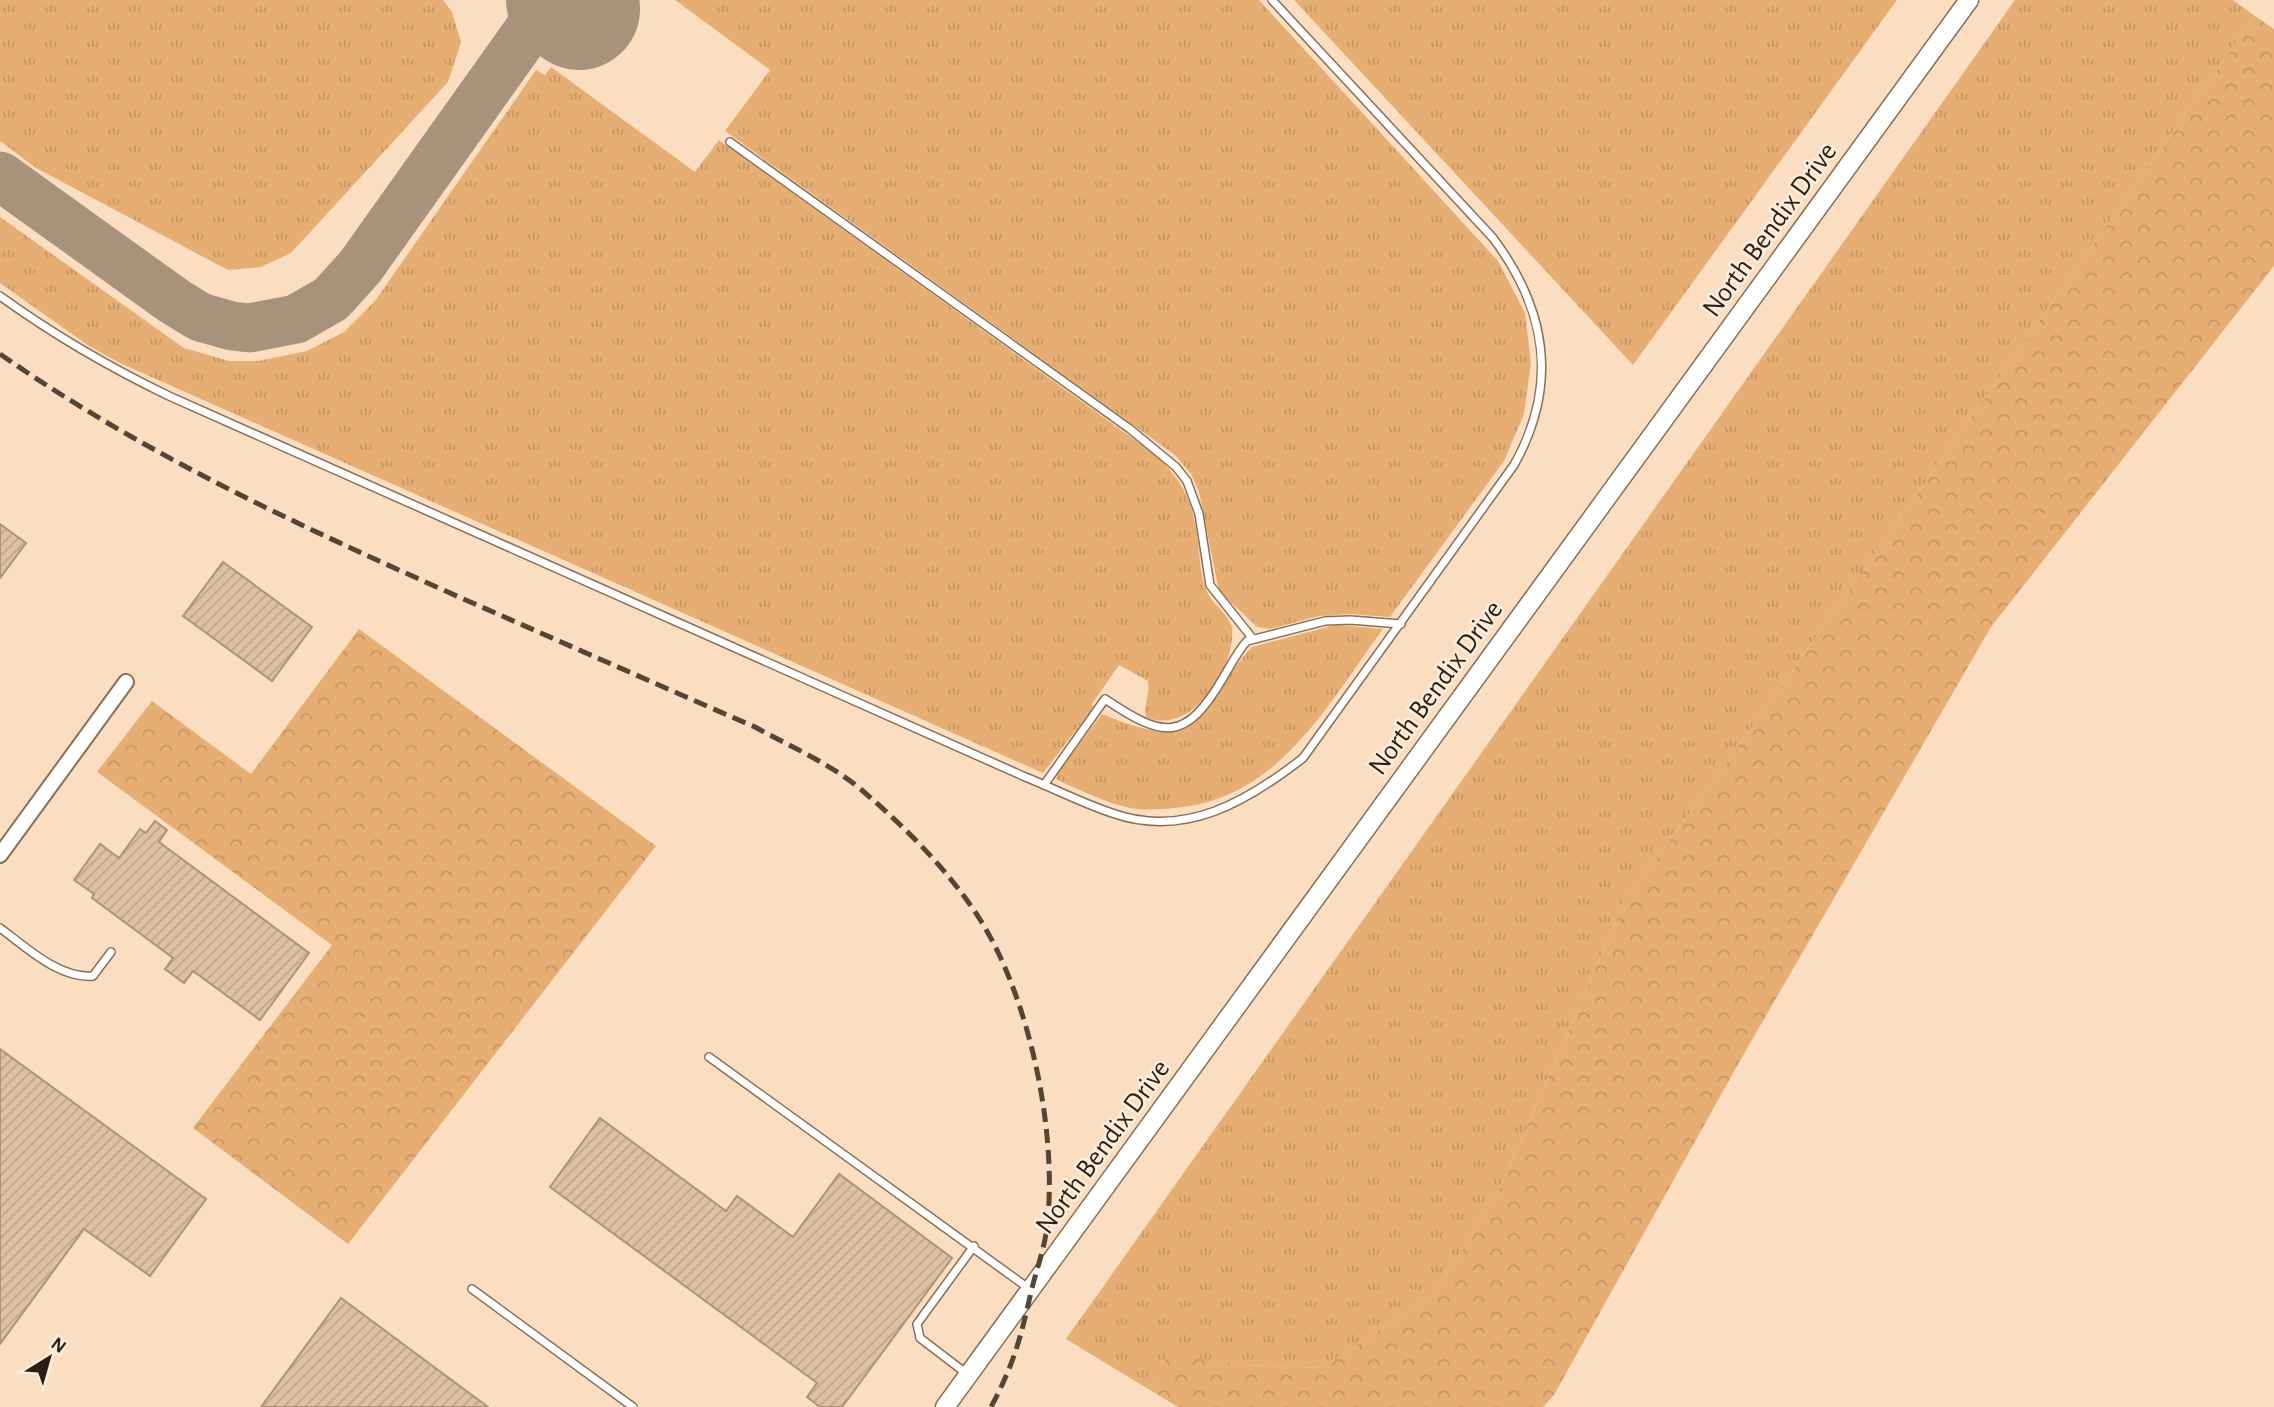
<svg xmlns="http://www.w3.org/2000/svg" width="2274" height="1407" font-family="'Alegreya Sans',sans-serif">
<style>
.grass{fill:url(#grass-tufts)}
.forest{fill:url(#forest-crowns)}
.lines{fill:none;stroke-linecap:round;stroke-linejoin:round}
.taxiway{stroke:#a8927c;stroke-width:49}
.runway{stroke:#a8927c;stroke-width:122}
.building{fill:url(#building-hatch);stroke:#ae9378;stroke-width:2}
.service-casing{stroke:#896f55;stroke-width:10}
.minor-casing{stroke:#896f55;stroke-width:18}
.tertiary-casing{stroke:#896f55;stroke-width:21}
.service{stroke:#fff;stroke-width:7}
.minor{stroke:#fff;stroke-width:14}
.tertiary{stroke:#fff;stroke-width:18}
.rail{stroke:#544537;stroke-width:5;stroke-dasharray:14 7;stroke-linecap:butt}
.labels{text-anchor:middle;dominant-baseline:central;stroke-width:5;stroke-linejoin:round;paint-order:stroke}
.street-label{font-size:28px;fill:#2a1f15;stroke:#ffeddc}
</style>
<defs>
<pattern id="grass-tufts" width="24" height="20" patternUnits="userSpaceOnUse" patternTransform="scale(1.75)"><rect width="24" height="20" fill="#e6ae73"/><path d="M3 7l-1-3M5 7V3M7 7l1-3M15 17l-1-3M17 17v-4M19 17l1-3" fill="none" stroke="#c59563"/></pattern>
<pattern id="forest-crowns" width="20" height="18" patternUnits="userSpaceOnUse" patternTransform="scale(1.75)"><rect width="20" height="18" fill="#e6ae73"/><path d="M2 6a3 3 0 1 1 6 0M12 15a3 3 0 1 1 6 0" fill="none" stroke="#c59563"/></pattern>
<pattern id="building-hatch" width="6" height="6" patternUnits="userSpaceOnUse" patternTransform="scale(1.75)"><rect width="6" height="6" fill="#ddc1a5"/><path d="M-1 1l2-2M0 6l6-6M5 7l2-2" fill="none" stroke="#bea58d"/></pattern>
</defs>
<rect width="100%" height="100%" fill="#fbdec1"/>
<g class="grass">
<path d="M0,0H443L452,12L461,42L448,82L291,253L261,267L228,270L36,168L0,141Z"/>
<path d="M675,0H1259L1498,261L1525,313L1531,363L1524,414L1504,461L1390,617L1350,614L1319,616L1270,629L1257,627L1219,591L1199,492L1191,474L1175,455L725,131L770,70Z"/>
<path d="M1294,0H1897L1633,365Z"/>
<path d="M2015,0H2233L2255,16L1726,764L1625,900L1498,1193L1434,1294L1322,1368L1243,1365L1169,1355L1150,1390L1066,1339Z"/>
<path d="M551,67L695,172L719,140L1153,453C1187,484 1194,506 1199,551C1200,565 1202,582 1208,594C1214,606 1230,615 1232,628C1236,669 1191,737 1146,717C1143,705 1150,695 1148,681L1119,665L1092,704L1093,708L1043,773L120,363L89,346L0,283V217L184,348L229,361H258L307,351L344,332L375,301L536,70L545,75Z"/>
<path d="M1335,625L1383,629C1330,701 1281,795 1183,807C1167,809 1147,811 1130,808C1104,802 1081,791 1056,779L1058,773L1102,714C1210,759 1192,712 1252,647Z"/>
</g>
<g class="forest">
<path d="M2255,16L2274,29V266L1991,627L1741,1059L1554,1395L1543,1407H1178L1150,1390L1168,1354L1243,1365L1322,1368L1434,1294L1498,1193L1625,900L1726,764Z"/>
<path d="M359,629L656,846L348,1244L193,1128L332,945L97,772L152,701L251,774Z"/>
</g>
<g class="lines">
<path class="taxiway" d="M0,176L174,301L200,317L232,326L250,328L296,319L331,299L360,267L550,0"/>
<path class="runway" d="M567,0L579,9"/>
</g>
<g class="building">
<path d="M0,524L26,543L0,578Z"/>
<path d="M223,562L312,627L272,681L183,616Z"/>
<path d="M155,821L167,830L159,842L309,953L260,1020L193,971L184,983L165,969L173,958L92,898L94,894L74,880L100,844L119,858L140,829L146,833Z"/>
<path d="M0,1049L206,1199L150,1276L84,1229L0,1344Z"/>
<path d="M600,1118L726,1211L737,1196L793,1237L839,1174L952,1258L842,1407H820L807,1397L817,1383L550,1187Z"/>
<path d="M341,1298L488,1407H261Z"/>
</g>
<g class="lines">
<defs>
<g id="service">
<path d="M730,142L1130,429L1176,467L1187,481L1199,514L1210,585L1253,639"/>
<path d="M0,296C54,335 109,367 169,396L1023,776C1053,788 1082,803 1112,813C1185,839 1248,801 1303,758L1514,465C1559,385 1547,310 1493,238L1272,0"/>
<path d="M1044,785L1105,699C1163,738 1185,743 1223,678C1231,665 1237,652 1247,641L1325,621L1350,620L1401,624"/>
<path d="M0,928C26,947 59,979 93,976L111,952"/>
<path d="M709,1057L1031,1290"/>
<path d="M472,1289L633,1407"/>
<path d="M967,1374L920,1338L917,1324L974,1246"/>
</g>
<path id="minor" d="M0,855L126,682"/>
<path id="tertiary" d="M945,1407L1969,0"/>
</defs>
<use href="#service" class="service-casing"/>
<use href="#minor" class="minor-casing"/>
<use href="#tertiary" class="tertiary-casing"/>
<use href="#service" class="service"/>
<use href="#minor" class="minor"/>
<use href="#tertiary" class="tertiary"/>
<path class="rail" d="M0,354C145,455 298,525 459,597C557,640 656,684 755,727C791,747 832,764 864,792C907,829 950,872 981,921C1030,1000 1058,1134 1047,1226C1045,1247 1037,1268 1032,1288C1021,1336 1015,1362 991,1407"/>
</g>
<g class="labels">
<g class="street-label">
<text transform="translate(1770 230) rotate(-54)">North Bendix Drive</text>
<text transform="translate(1436 688) rotate(-54)">North Bendix Drive</text>
<text transform="translate(1103 1147) rotate(-54)">North Bendix Drive</text>
</g>
</g>
<g transform="translate(49 1358) rotate(37)" stroke="#ffeddc" stroke-width="5" paint-order="stroke">
<path d="M0-5L12 26L0 18L-12 26Z" fill="#2a1f15"/>
<text y="-10" font-size="19" font-weight="bold" text-anchor="middle" fill="#2a1f15">N</text>
</g>
</svg>
